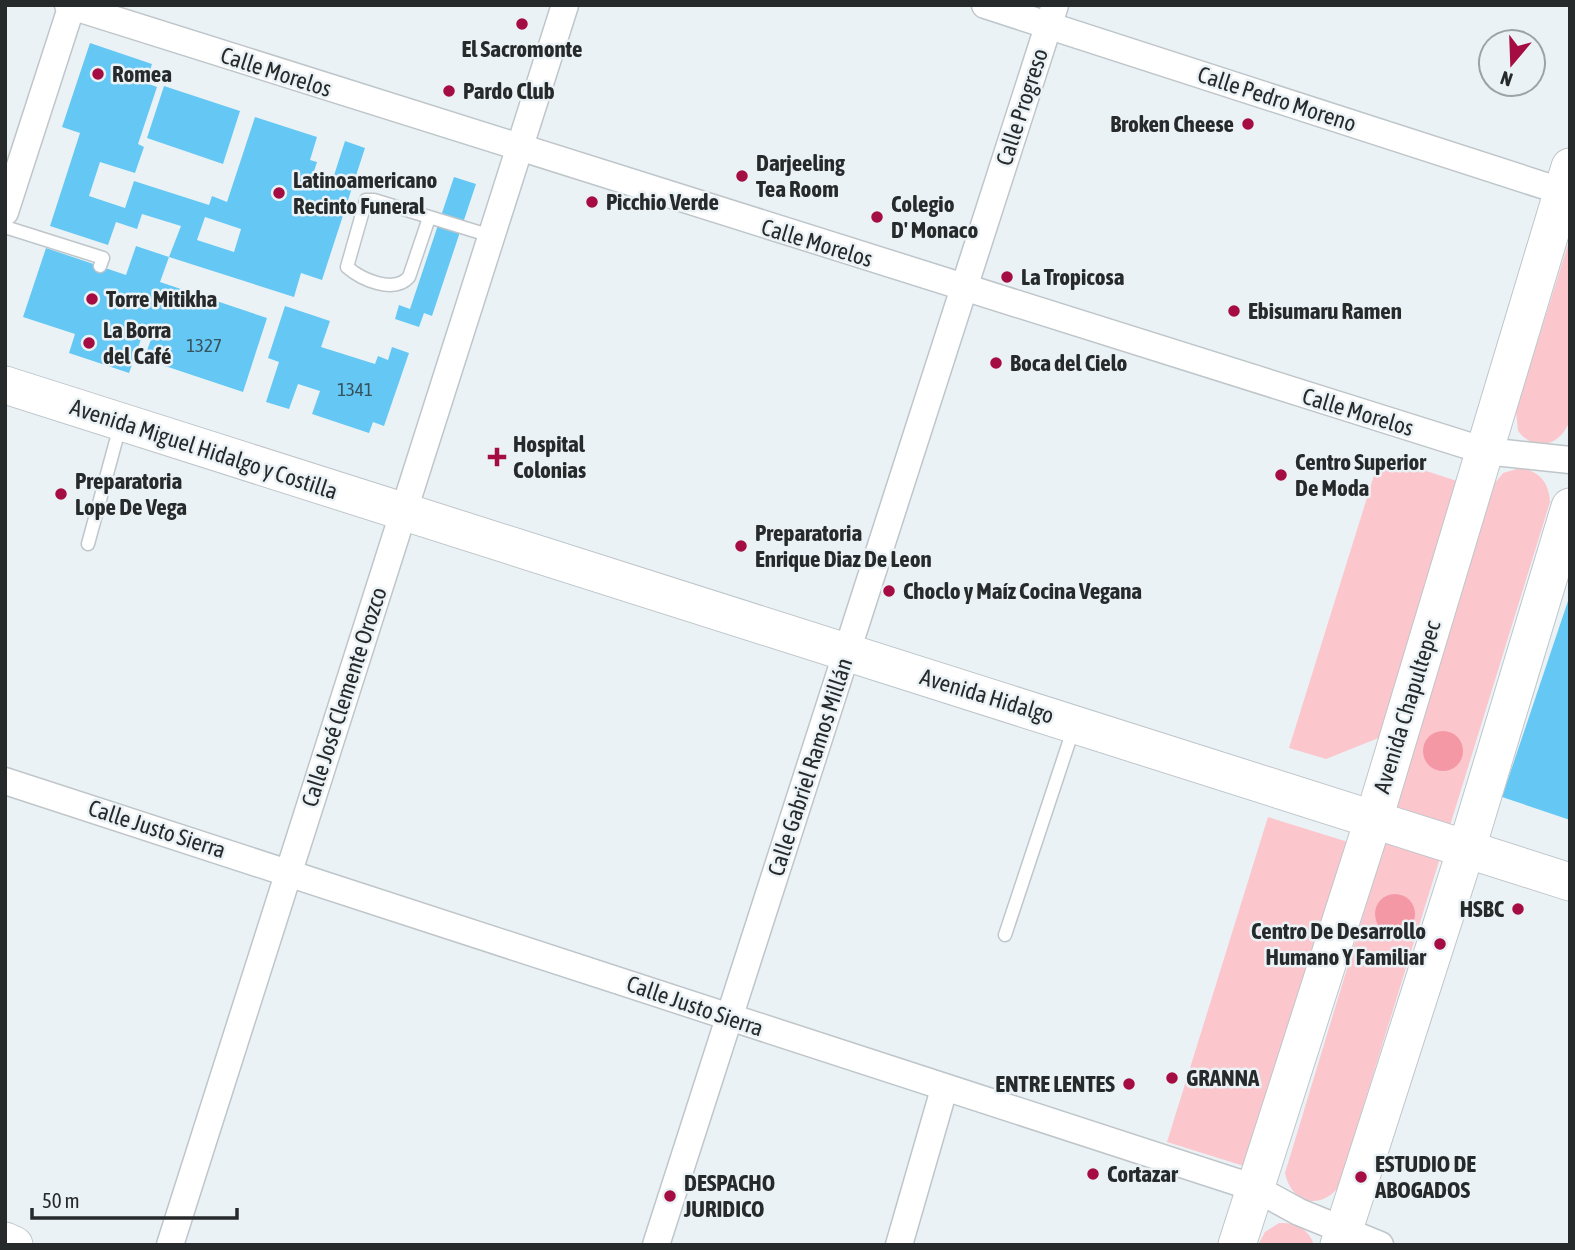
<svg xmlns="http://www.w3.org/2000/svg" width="1575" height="1250" font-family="'Asap Condensed',sans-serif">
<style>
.green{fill:#fcc6cd;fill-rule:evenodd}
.water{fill:#f498a6}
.building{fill:#65c8f4;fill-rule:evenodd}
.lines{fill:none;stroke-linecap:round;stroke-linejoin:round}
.lane-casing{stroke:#bfc6ca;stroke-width:15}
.street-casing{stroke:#bfc6ca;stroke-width:29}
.secondary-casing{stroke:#bfc6ca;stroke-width:39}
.lane{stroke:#fff;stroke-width:12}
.street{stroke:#fff;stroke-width:26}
.secondary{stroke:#fff;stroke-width:37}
.poi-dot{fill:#a50d42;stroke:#ebf2f6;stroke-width:2.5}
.labels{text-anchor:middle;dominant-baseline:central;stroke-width:5;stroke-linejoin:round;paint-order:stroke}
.number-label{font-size:19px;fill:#36525d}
.poi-label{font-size:23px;font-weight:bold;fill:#272a2b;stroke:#ebf2f6;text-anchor:start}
.street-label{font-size:23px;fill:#272a2b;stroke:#ebf2f6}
</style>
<rect width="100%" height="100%" fill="#ebf2f6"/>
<g class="green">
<path d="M1570,238V420C1561,445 1536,454 1518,431L1516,411Z"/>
<path d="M1380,456L1460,482L1381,737L1326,759L1289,748Z"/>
<path d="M1520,468C1539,471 1549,482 1550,502L1338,1188C1318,1211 1291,1202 1285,1173L1494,484L1503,473ZM1399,895L1410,902L1381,928L1375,917L1381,900Z"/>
<path d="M1268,817L1348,842L1247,1167L1167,1142Z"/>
<path d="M1279,1223C1296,1222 1308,1228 1314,1245H1258L1265,1232Z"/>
</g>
<g class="water">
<circle cx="1443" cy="751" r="20"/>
<circle cx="1395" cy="914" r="20"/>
</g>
<g class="building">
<path d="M90,43L152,64L146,83L157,87L138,144L144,147L135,173L100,162L89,196L125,208L134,181L209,205L212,196L227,202L255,117L317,137L310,160L317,162L310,184L329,191L345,141L365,148L322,280L301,273L294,297L169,257L181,226L142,214L137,229L116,222L108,245L50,226L80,133L62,127ZM205,217L241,229L234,252L197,240Z"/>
<path d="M164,86L240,111L223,164L147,138Z"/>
<path d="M454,177L476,184L432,316L424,313L419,327L395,319L399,305L410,309Z"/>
<path d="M136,246L169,257L160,282L267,318L243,392L144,359L154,331L145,328L129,373L69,353L75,334L23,317L46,248L126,275Z"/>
<path d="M285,306L330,321L321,347L375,364L378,356L388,360L392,347L409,353L384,426L373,422L369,433L312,414L320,391L298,384L289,409L266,402L279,362L268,358Z"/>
<path d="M1569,598H1570V820L1502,797Z"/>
</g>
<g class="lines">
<defs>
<g id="lane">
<path d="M429,218L409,277C394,294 362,280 347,267L366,200H374L491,236"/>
<path d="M5,227L103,258L100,266"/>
<path d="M88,544L120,426"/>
<path d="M1005,935L1074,727"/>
</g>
<g id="street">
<path d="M68,5L1485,451L1570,460"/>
<path d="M985,5L1570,194"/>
<path d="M5,212L72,5"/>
<path d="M5,781C423,913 837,1056 1255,1188L1299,1212L1380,1245"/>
<path d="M170,1245L565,5"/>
<path d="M656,1245L1055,5"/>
<path d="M899,1245L944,1089"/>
</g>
<g id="secondary">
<path d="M5,385L1570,882"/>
<path d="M5,1241L14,1245"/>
<path d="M1237,1245L1379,802L1570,167"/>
<path d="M1339,1245L1472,831L1570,507"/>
</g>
</defs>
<use href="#lane" class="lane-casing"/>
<use href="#street" class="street-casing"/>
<use href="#secondary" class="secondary-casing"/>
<use href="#lane" class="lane"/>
<use href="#street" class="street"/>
<use href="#secondary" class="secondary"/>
</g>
<g class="poi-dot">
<circle cx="522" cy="24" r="7"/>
<circle cx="98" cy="74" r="7"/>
<circle cx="449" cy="91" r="7"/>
<circle cx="1248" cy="124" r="7"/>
<circle cx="742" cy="176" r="7"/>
<circle cx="279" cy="193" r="7"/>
<circle cx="592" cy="202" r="7"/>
<circle cx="877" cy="217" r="7"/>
<circle cx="1007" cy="277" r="7"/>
<circle cx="92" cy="299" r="7"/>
<circle cx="1234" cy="311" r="7"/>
<circle cx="89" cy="343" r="7"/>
<circle cx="996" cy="363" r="7"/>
<path d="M493.5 446.5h7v7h7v7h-7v7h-7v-7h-7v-7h7z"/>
<circle cx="1281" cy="475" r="7"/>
<circle cx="61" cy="494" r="7"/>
<circle cx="741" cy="546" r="7"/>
<circle cx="889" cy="591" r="7"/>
<circle cx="1518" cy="909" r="7"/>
<circle cx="1440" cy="944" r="7"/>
<circle cx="1172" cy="1078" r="7"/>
<circle cx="1129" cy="1084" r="7"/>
<circle cx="1093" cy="1174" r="7"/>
<circle cx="1361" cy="1177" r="7"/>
<circle cx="670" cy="1196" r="7"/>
</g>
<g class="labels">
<g class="number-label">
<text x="204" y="345">1327</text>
<text x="355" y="389">1341</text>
</g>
<g class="poi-label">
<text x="522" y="49" text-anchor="middle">El Sacromonte</text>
<text x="112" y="74">Romea</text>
<text x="463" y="91">Pardo Club</text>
<text x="1234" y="124" text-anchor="end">Broken Cheese</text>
<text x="756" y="163">Darjeeling<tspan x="756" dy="26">Tea Room</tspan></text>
<text x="293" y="180">Latinoamericano<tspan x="293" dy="26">Recinto Funeral</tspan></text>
<text x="606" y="202">Picchio Verde</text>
<text x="891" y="204">Colegio<tspan x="891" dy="26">D' Monaco</tspan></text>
<text x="1021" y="277">La Tropicosa</text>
<text x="106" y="299">Torre Mitikha</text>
<text x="1248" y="311">Ebisumaru Ramen</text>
<text x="103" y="330">La Borra<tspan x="103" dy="26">del Café</tspan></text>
<text x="1010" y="363">Boca del Cielo</text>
<text x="513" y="444">Hospital<tspan x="513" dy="26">Colonias</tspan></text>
<text x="1295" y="462">Centro Superior<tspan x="1295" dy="26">De Moda</tspan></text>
<text x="75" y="481">Preparatoria<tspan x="75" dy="26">Lope De Vega</tspan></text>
<text x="755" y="533">Preparatoria<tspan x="755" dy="26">Enrique Diaz De Leon</tspan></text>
<text x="903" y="591">Choclo y Maíz Cocina Vegana</text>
<text x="1504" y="909" text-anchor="end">HSBC</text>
<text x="1426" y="931" text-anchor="end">Centro De Desarrollo<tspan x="1426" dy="26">Humano Y Familiar</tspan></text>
<text x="1186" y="1078">GRANNA</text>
<text x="1115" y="1084" text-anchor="end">ENTRE LENTES</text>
<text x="1375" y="1164">ESTUDIO DE<tspan x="1375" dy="26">ABOGADOS</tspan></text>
<text x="1107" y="1174">Cortazar</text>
<text x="684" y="1183">DESPACHO<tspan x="684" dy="26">JURIDICO</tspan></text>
</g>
<g class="street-label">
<text transform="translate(276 72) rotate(18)">Calle Morelos</text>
<text transform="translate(1277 99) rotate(18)">Calle Pedro Moreno</text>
<text transform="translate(1022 107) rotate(-72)">Calle Progreso</text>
<text transform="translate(817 243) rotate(17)">Calle Morelos</text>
<text transform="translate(1358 412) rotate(17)">Calle Morelos</text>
<text transform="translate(204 449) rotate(18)">Avenida Miguel Hidalgo y Costilla</text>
<text transform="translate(987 696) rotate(17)">Avenida Hidalgo</text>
<text transform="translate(344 697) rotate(-72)">Calle José Clemente Orozco</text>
<text transform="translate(1407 707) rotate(-73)">Avenida Chapultepec</text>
<text transform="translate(810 767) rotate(-72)">Calle Gabriel Ramos Millán</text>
<text transform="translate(157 829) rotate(18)">Calle Justo Sierra</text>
<text transform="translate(695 1006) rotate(19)">Calle Justo Sierra</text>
</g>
</g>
<rect width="1575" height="1250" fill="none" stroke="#272a2b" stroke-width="14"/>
<g transform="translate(1512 63) rotate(199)"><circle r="33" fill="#ebf2f6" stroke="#9da2a5" stroke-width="2"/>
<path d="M0-5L12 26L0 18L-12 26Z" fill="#a50d42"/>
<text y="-10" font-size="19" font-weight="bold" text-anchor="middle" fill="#272a2b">N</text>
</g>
<path d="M32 1208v10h205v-10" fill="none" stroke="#272a2b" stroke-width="3.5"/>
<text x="42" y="1208" font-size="21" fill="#272a2b" stroke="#ebf2f6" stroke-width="5" paint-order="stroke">50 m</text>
</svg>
